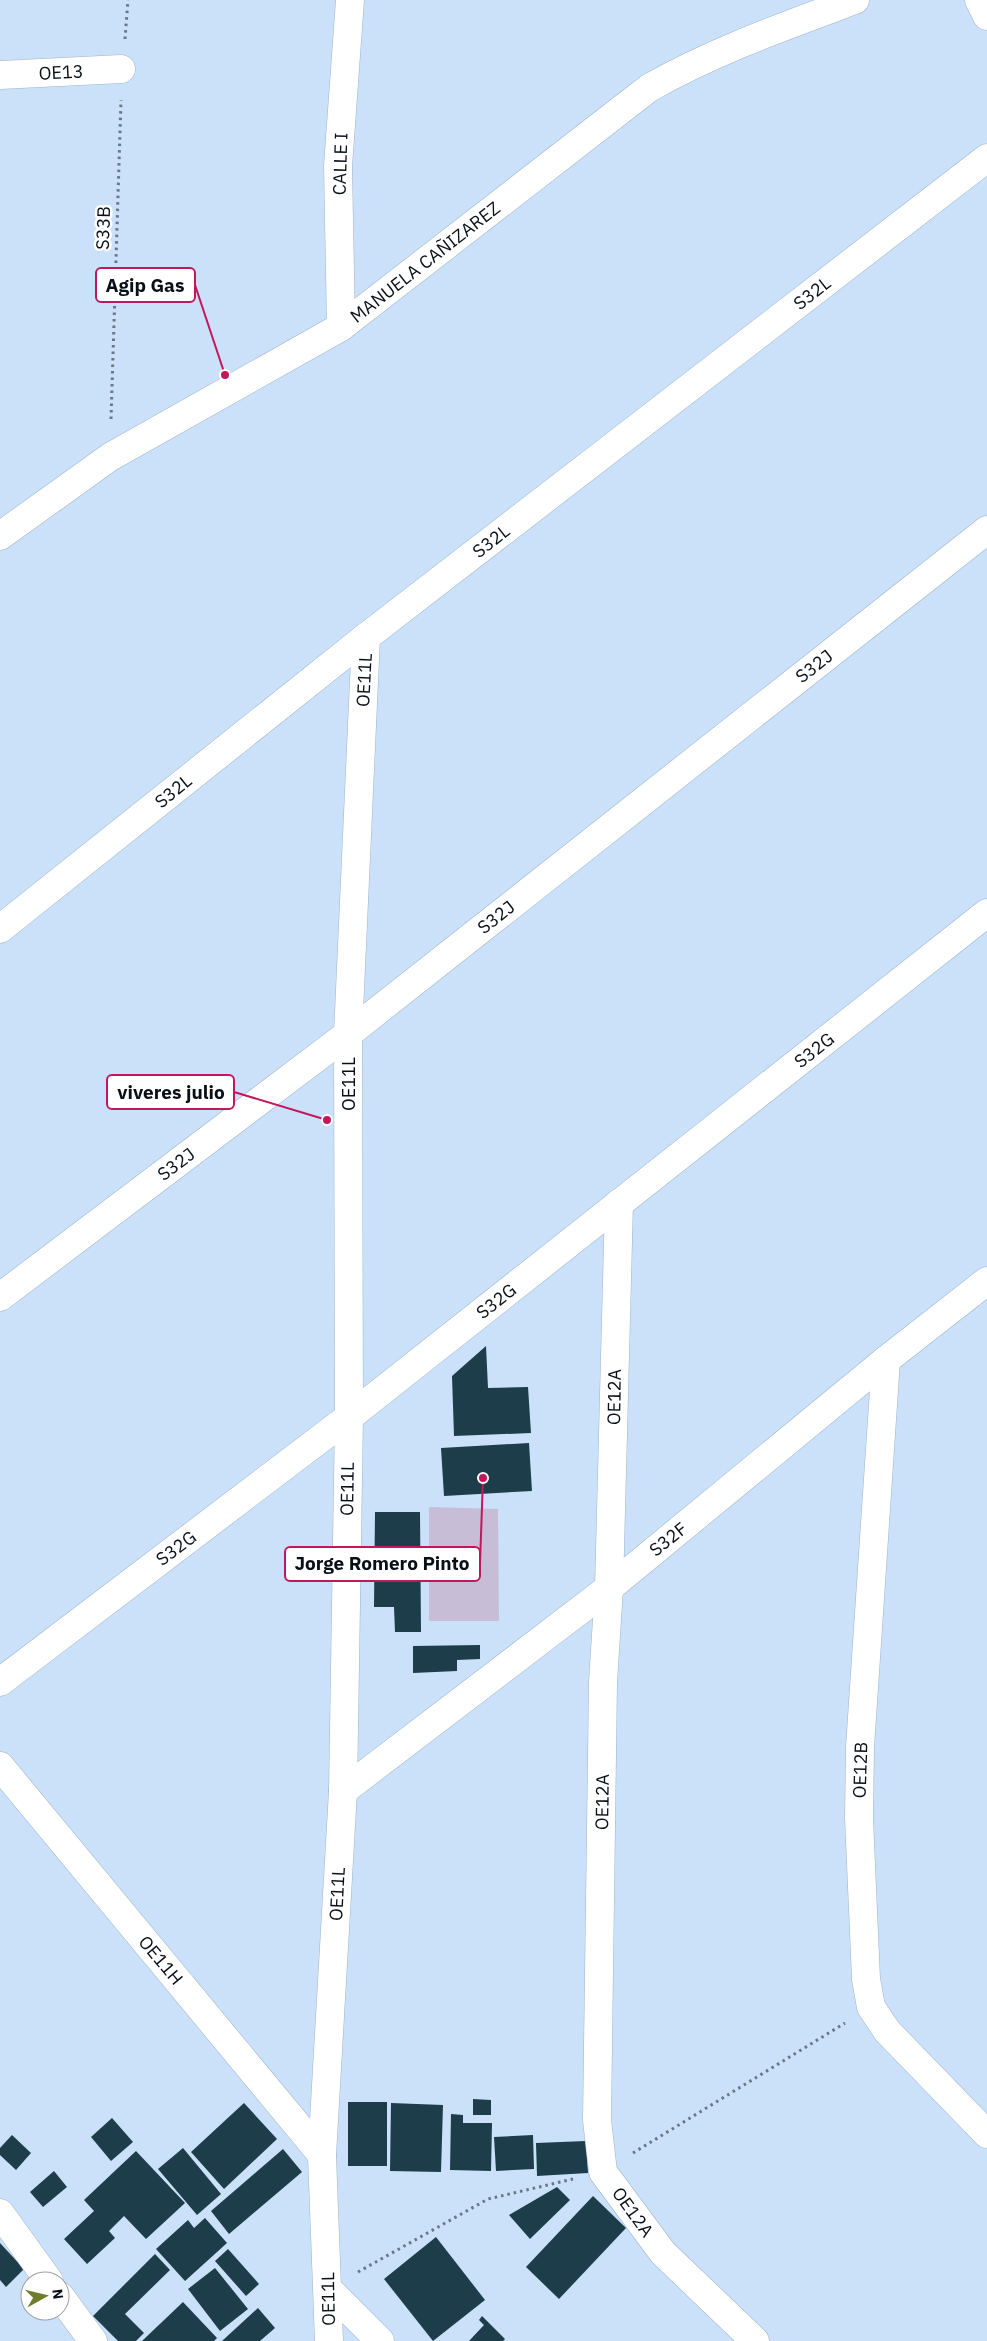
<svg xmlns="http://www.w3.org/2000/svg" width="987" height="2341" font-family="'IBM Plex Sans',sans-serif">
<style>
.green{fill:#c7bdd7}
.building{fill:#1c3d49}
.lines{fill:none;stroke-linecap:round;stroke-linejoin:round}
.minor-casing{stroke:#9eb3cb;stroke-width:29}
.path{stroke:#687787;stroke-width:3;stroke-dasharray:2.5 4;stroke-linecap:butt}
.minor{stroke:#fff;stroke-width:28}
.labels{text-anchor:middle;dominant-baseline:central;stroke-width:5;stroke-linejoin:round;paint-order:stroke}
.street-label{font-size:18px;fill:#080f17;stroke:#fff}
.leader{fill:none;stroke:#c2185b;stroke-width:2}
.callout-dot{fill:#c2185b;stroke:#fff;stroke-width:2}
.callout{fill:#fff;stroke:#c2185b;stroke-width:2}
.callout-label{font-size:19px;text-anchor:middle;font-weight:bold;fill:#080f17}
</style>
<rect width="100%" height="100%" fill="#cae1f9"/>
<path class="green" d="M429,1507L498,1509L499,1621H429Z"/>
<g class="building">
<path d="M486,1346L488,1388L528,1387L531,1433L454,1436L452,1376Z"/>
<path d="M529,1443L532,1491L444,1496L441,1448Z"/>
<path d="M375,1512H420L421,1632H395L394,1607H374Z"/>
<path d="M480,1645V1659L457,1660V1671L413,1673V1646Z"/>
<path d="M473,2099L491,2100V2115H473Z"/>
<rect x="348" y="2102" width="39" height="64"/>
<path d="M244,2103L277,2139L224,2189L191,2152Z"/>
<path d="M391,2103L443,2105L441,2172L390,2171Z"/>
<path d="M451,2114L463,2115V2123H492L491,2171L450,2170Z"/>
<path d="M112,2118L133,2142L111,2161L91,2137Z"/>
<path d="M12,2135L31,2153L16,2170L0,2155V2148Z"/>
<path d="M533,2135L534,2169L496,2171L494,2137Z"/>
<path d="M586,2141L588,2173L537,2176L536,2143Z"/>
<path d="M183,2148L221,2194L197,2215L158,2169Z"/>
<path d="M283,2149L302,2172L229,2234L211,2211Z"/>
<path d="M136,2151L185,2203L146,2239L124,2216L109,2231L115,2238L87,2264L64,2239L94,2211L84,2200Z"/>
<path d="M54,2171L67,2187L43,2207L30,2192Z"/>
<path d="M557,2187L570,2200L530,2239L509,2215Z"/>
<path d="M593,2196L626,2228L559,2299L526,2267Z"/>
<path d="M205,2218L227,2243L185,2281L156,2249L188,2220L194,2228Z"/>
<path d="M436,2237L485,2300L433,2341L384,2279Z"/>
<path d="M0,2243L24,2269L6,2287L0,2280Z"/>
<path d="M228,2249L259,2284L246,2296L215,2261Z"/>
<path d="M155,2254L170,2270L125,2314L144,2333L136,2341H118L93,2316Z"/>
<path d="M215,2268L248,2309L220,2331L188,2289Z"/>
<path d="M183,2302L217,2338L214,2341H142Z"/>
<path d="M258,2308L275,2328L260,2341H222Z"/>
<path d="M482,2316L505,2339L503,2341H469L484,2325L479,2320Z"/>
</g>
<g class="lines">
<defs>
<g id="minor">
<path d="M979,0L987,16"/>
<path d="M0,75L121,69"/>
<path d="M341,327L338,166L350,0"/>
<path d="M0,536L110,457L341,327L649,88C714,51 785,26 855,0"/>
<path d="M0,929L366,637L987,158"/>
<path d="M619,1203L609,1588L603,1682L597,2120L603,2172L663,2253L755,2341"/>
<path d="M0,1297L348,1034L987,530"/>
<path d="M886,1360L860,1747L859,1818L866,1979L871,2007L887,2031L987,2134"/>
<path d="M0,1682L349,1417L987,913"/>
<path d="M0,1766L322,2155"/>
<path d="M343,1791L609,1588L886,1360L987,1281"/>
<path d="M0,2213L49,2281"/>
<path d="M328,2289L380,2341"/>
<path d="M60,2296L93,2341"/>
<path d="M329,2341L322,2155L343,1791L349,1417L348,1034L366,637"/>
</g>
</defs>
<use href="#minor" class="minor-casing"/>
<g class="path">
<path d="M125,39L128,0"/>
<path d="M111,419L121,100"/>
<path d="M633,2153L845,2023"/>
<path d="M358,2272L488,2199L573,2179"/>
</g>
<use href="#minor" class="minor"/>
</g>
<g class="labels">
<g class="street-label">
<text transform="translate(61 72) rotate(-3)">OE13</text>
<text transform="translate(340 164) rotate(-88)">CALLE I</text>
<text transform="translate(103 228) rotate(-88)">S33B</text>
<text transform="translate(425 262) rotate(-38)">MANUELA CAÑIZAREZ</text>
<text transform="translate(812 293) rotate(-38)">S32L</text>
<text transform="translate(491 541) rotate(-38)">S32L</text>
<text transform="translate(814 666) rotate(-38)">S32J</text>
<text transform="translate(364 680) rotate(-87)">OE11L</text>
<text transform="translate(173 791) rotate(-39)">S32L</text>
<text transform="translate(496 917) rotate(-38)">S32J</text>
<text transform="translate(814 1050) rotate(-38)">S32G</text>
<text transform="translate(348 1084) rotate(-90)">OE11L</text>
<text transform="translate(176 1164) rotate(-37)">S32J</text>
<text transform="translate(496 1301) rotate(-38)">S32G</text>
<text transform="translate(614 1397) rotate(-89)">OE12A</text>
<text transform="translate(347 1489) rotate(-89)">OE11L</text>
<text transform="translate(668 1539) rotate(-39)">S32F</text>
<text transform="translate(176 1548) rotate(-37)">S32G</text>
<text transform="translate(860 1770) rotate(-88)">OE12B</text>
<text transform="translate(602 1802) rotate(-89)">OE12A</text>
<text transform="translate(337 1894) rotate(-87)">OE11L</text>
<text transform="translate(161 1960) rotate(50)">OE11H</text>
<text transform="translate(633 2212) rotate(54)">OE12A</text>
<text transform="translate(328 2299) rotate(-91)">OE11L</text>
</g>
</g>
<path class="leader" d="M225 375L195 285M327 1120L234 1092M483 1478L480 1564"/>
<g class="callout-dot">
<circle cx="225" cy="375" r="5"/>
<circle cx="327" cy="1120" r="5"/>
<circle cx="483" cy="1478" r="5"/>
</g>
<g class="callout">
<rect x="96" y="268" width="99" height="34" rx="5"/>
<rect x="107" y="1075" width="127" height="34" rx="5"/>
<rect x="285" y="1547" width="195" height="34" rx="5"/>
</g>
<g class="callout-label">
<text x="145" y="292">Agip Gas</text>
<text x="171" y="1099">viveres julio</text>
<text x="382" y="1570">Jorge Romero Pinto</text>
</g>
<g transform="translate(45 2296) rotate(82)"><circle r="24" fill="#ffffff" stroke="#9c9fa2"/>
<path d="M0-4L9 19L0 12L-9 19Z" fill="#6e7d2a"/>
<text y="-8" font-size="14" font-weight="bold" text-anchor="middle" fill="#080f17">N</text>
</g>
</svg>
